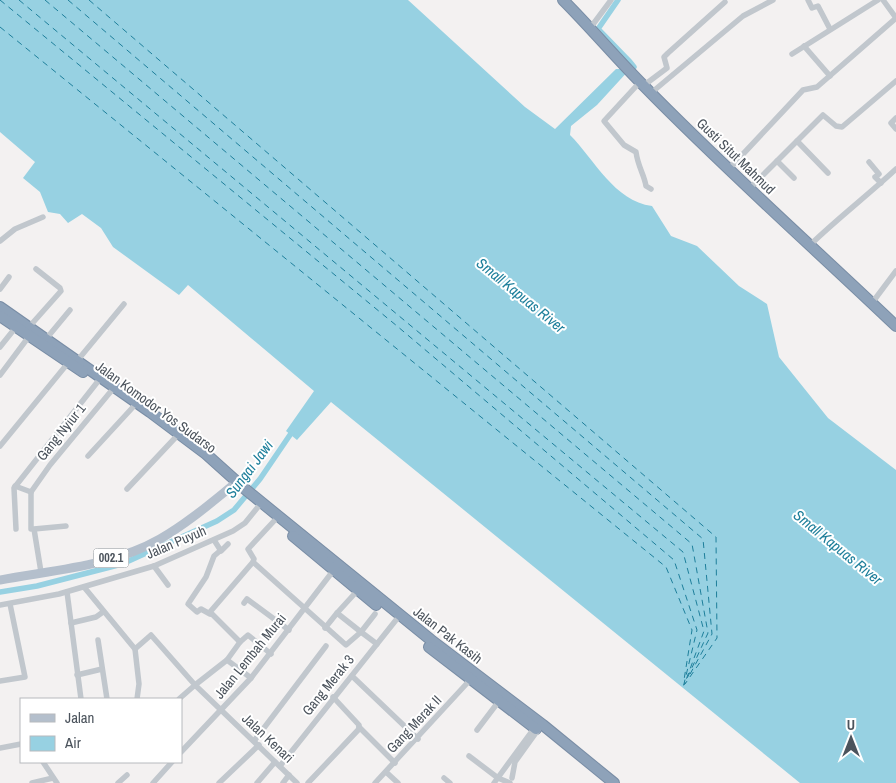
<svg xmlns="http://www.w3.org/2000/svg" width="896" height="783" font-family="'Archivo Narrow',sans-serif">
<style>
.water{fill:#97d1e2}
.lines{fill:none;stroke-linecap:round;stroke-linejoin:round}
.canal{stroke:#97d1e2;stroke-width:5.5}
.ferry{stroke:#1e7f9b;stroke-width:1;stroke-dasharray:6 5;stroke-linecap:butt}
.highway-casing{stroke:#798da5;stroke-width:12}
.street{stroke:#c1c7cd;stroke-width:5.5}
.primary{stroke:#b4bfcc;stroke-width:9}
.highway{stroke:#8ea2b9;stroke-width:10}
.labels{text-anchor:middle;dominant-baseline:central;stroke-width:4;stroke-linejoin:round;paint-order:stroke}
.shield{fill:#fff;stroke:#81878d;stroke-width:1}
.shield-label{font-size:12px;font-weight:bold;fill:#4b535c}
.street-label{font-size:14px;fill:#4b535c;stroke:#fff}
.water-label{font-size:15px;font-style:italic;fill:#1e7f9b;stroke:#fff}
</style>
<rect width="100%" height="100%" fill="#f3f1f1"/>
<path class="water" d="M0,0H408L525,107L555,129L616,69H630L597,105L571,126L570,135C595,160 614,201 652,206L671,236L697,246L739,286L767,304L779,357L828,418L896,470V783H800L331,402L297,440L286,431L314,391L188,285L179,295L113,247L101,228L82,214L68,223L60,214L48,212L40,192L23,178L35,162L0,132Z"/>
<g class="lines">
<g class="canal">
<path d="M618,0L598,29L630,62L634,67L630,69"/>
<path d="M0,592L37,586L122,564L217,521L234,510L260,479L294,429"/>
</g>
<g class="ferry">
<path d="M0,0L397,326L674,560L697,630L683,688"/>
<path d="M19,0L683,552L704,631L686,680"/>
<path d="M45,0L692,544L708,633L684,685"/>
<path d="M68,0L703,539L712,634L689,676"/>
<path d="M89,0L716,537L717,638L685,684"/>
<path d="M0,27L666,567L692,630L684,680"/>
</g>
<defs>
<g id="highway">
<path d="M563,0C591,28 616,58 644,86C725,169 812,246 896,326"/>
<path d="M0,307L150,412L206,454L245,489L431,640L543,725L614,783"/>
<path d="M0,316L83,372"/>
<path d="M293,536L376,605"/>
<path d="M429,647L536,729"/>
</g>
</defs>
<use href="#highway" class="highway-casing"/>
<g class="street">
<path d="M808,0L812,8L818,6L830,29"/>
<path d="M883,0L896,18"/>
<path d="M591,27L611,0"/>
<path d="M804,46L830,76"/>
<path d="M792,54L878,0"/>
<path d="M640,82L604,121L624,145L636,152C638,167 644,174 646,186L651,189"/>
<path d="M643,86L667,68L664,57L668,53L725,2"/>
<path d="M651,93L743,16L773,0"/>
<path d="M896,118L891,123L896,129"/>
<path d="M797,141L828,173"/>
<path d="M777,161L794,178"/>
<path d="M869,162L879,174L875,177L881,183"/>
<path d="M729,169L803,90L817,87L896,18"/>
<path d="M750,188L823,115L836,126L842,127L896,81"/>
<path d="M0,241L15,229L43,217"/>
<path d="M810,245C838,218 868,195 896,169"/>
<path d="M0,289L9,277"/>
<path d="M872,303L896,271"/>
<path d="M29,327L61,291L60,288L36,269"/>
<path d="M46,339L70,310"/>
<path d="M0,347L16,327"/>
<path d="M77,361L124,304"/>
<path d="M0,375L30,335"/>
<path d="M0,446L68,363"/>
<path d="M88,456L134,406"/>
<path d="M15,486L31,492"/>
<path d="M127,489L175,438"/>
<path d="M31,492L50,465L112,390"/>
<path d="M274,521L248,549L254,559L253,562L346,645L361,632L377,644"/>
<path d="M16,529L14,488L99,380"/>
<path d="M31,529V492"/>
<path d="M214,540L221,551L228,544"/>
<path d="M154,566L168,585"/>
<path d="M41,572L34,529L66,526"/>
<path d="M84,587L135,649L139,684L137,699"/>
<path d="M67,592L81,699"/>
<path d="M244,603L247,599L289,630"/>
<path d="M0,605L59,594L154,566L233,531L245,523L262,502"/>
<path d="M337,613L358,590"/>
<path d="M210,614L201,609L197,612L188,604L206,577L214,556L221,550"/>
<path d="M71,623L96,617L103,612"/>
<path d="M325,628L337,613L361,632L375,614"/>
<path d="M98,640L107,699"/>
<path d="M240,642L210,612L253,562"/>
<path d="M135,649L151,635L195,685L179,699"/>
<path d="M227,660L195,685L297,783"/>
<path d="M77,675L102,669"/>
<path d="M352,676L418,739"/>
<path d="M251,678L227,660L240,642L248,635L271,654"/>
<path d="M0,681L25,677L10,604"/>
<path d="M359,727L395,763"/>
<path d="M477,730L499,701"/>
<path d="M254,741L326,646"/>
<path d="M0,748L21,744"/>
<path d="M181,752L251,678L333,571"/>
<path d="M469,756L498,778L510,783"/>
<path d="M43,762L57,783"/>
<path d="M280,766L396,620"/>
<path d="M386,772L398,783"/>
<path d="M444,778L450,783"/>
<path d="M512,778L515,762L538,730"/>
<path d="M32,783L53,778"/>
<path d="M118,783L127,775"/>
<path d="M153,783L172,762"/>
<path d="M219,783L259,745"/>
<path d="M257,783L275,762"/>
<path d="M283,783L289,775"/>
<path d="M308,783L359,729V725L333,697"/>
<path d="M375,783L470,680"/>
<path d="M494,783L535,727"/>
</g>
<path class="primary" d="M0,580C53,570 113,566 160,539C188,523 212,502 237,482"/>
<use href="#highway" class="highway"/>
</g>
<g class="labels">
<rect class="shield" x="93.5" y="548.5" width="35" height="19" rx="4"/>
<g class="shield-label">
<text x="111" y="558">002.1</text>
</g>
<g class="street-label">
<text transform="translate(736 156) rotate(44)">Gusti Situt Mahmud</text>
<text transform="translate(156 407) rotate(36)">Jalan Komodor Yos Sudarso</text>
<text transform="translate(61 432) rotate(-51)">Gang Nyiur 1</text>
<text transform="translate(176 542) rotate(-23)">Jalan Puyuh</text>
<text transform="translate(448 635) rotate(38)">Jalan Pak Kasih</text>
<text transform="translate(250 656) rotate(-51)">Jalan Lembah Murai</text>
<text transform="translate(328 685) rotate(-51)">Gang Merak 3</text>
<text transform="translate(414 724) rotate(-47)">Gang Merak II</text>
<text transform="translate(268 738) rotate(43)">Jalan Kenari</text>
</g>
<g class="water-label">
<text transform="translate(521 295) rotate(39)">Small Kapuas River</text>
<text transform="translate(249 469) rotate(-53)">Sungai Jawi</text>
<text transform="translate(838 547) rotate(39)">Small Kapuas River</text>
</g>
</g>
<rect x="20" y="698" width="162" height="65" fill="#ffffff" stroke="#b7babe"/>
<rect x="30" y="714" width="25" height="8" fill="#b4bfcc" stroke="#b7babe"/>
<text x="65" y="723" font-size="15" fill="#4b535c">Jalan</text>
<rect x="30" y="736" width="25" height="15" fill="#97d1e2" stroke="#b7babe"/>
<text x="65" y="748" font-size="15" fill="#4b535c">Air</text>
<g transform="translate(851 738)" stroke="#ffffff" stroke-width="4" paint-order="stroke">
<path d="M0-4L9 19L0 12L-9 19Z" fill="#4b535c"/>
<text y="-8" font-size="14" font-weight="bold" text-anchor="middle" fill="#4b535c">U</text>
</g>
</svg>
